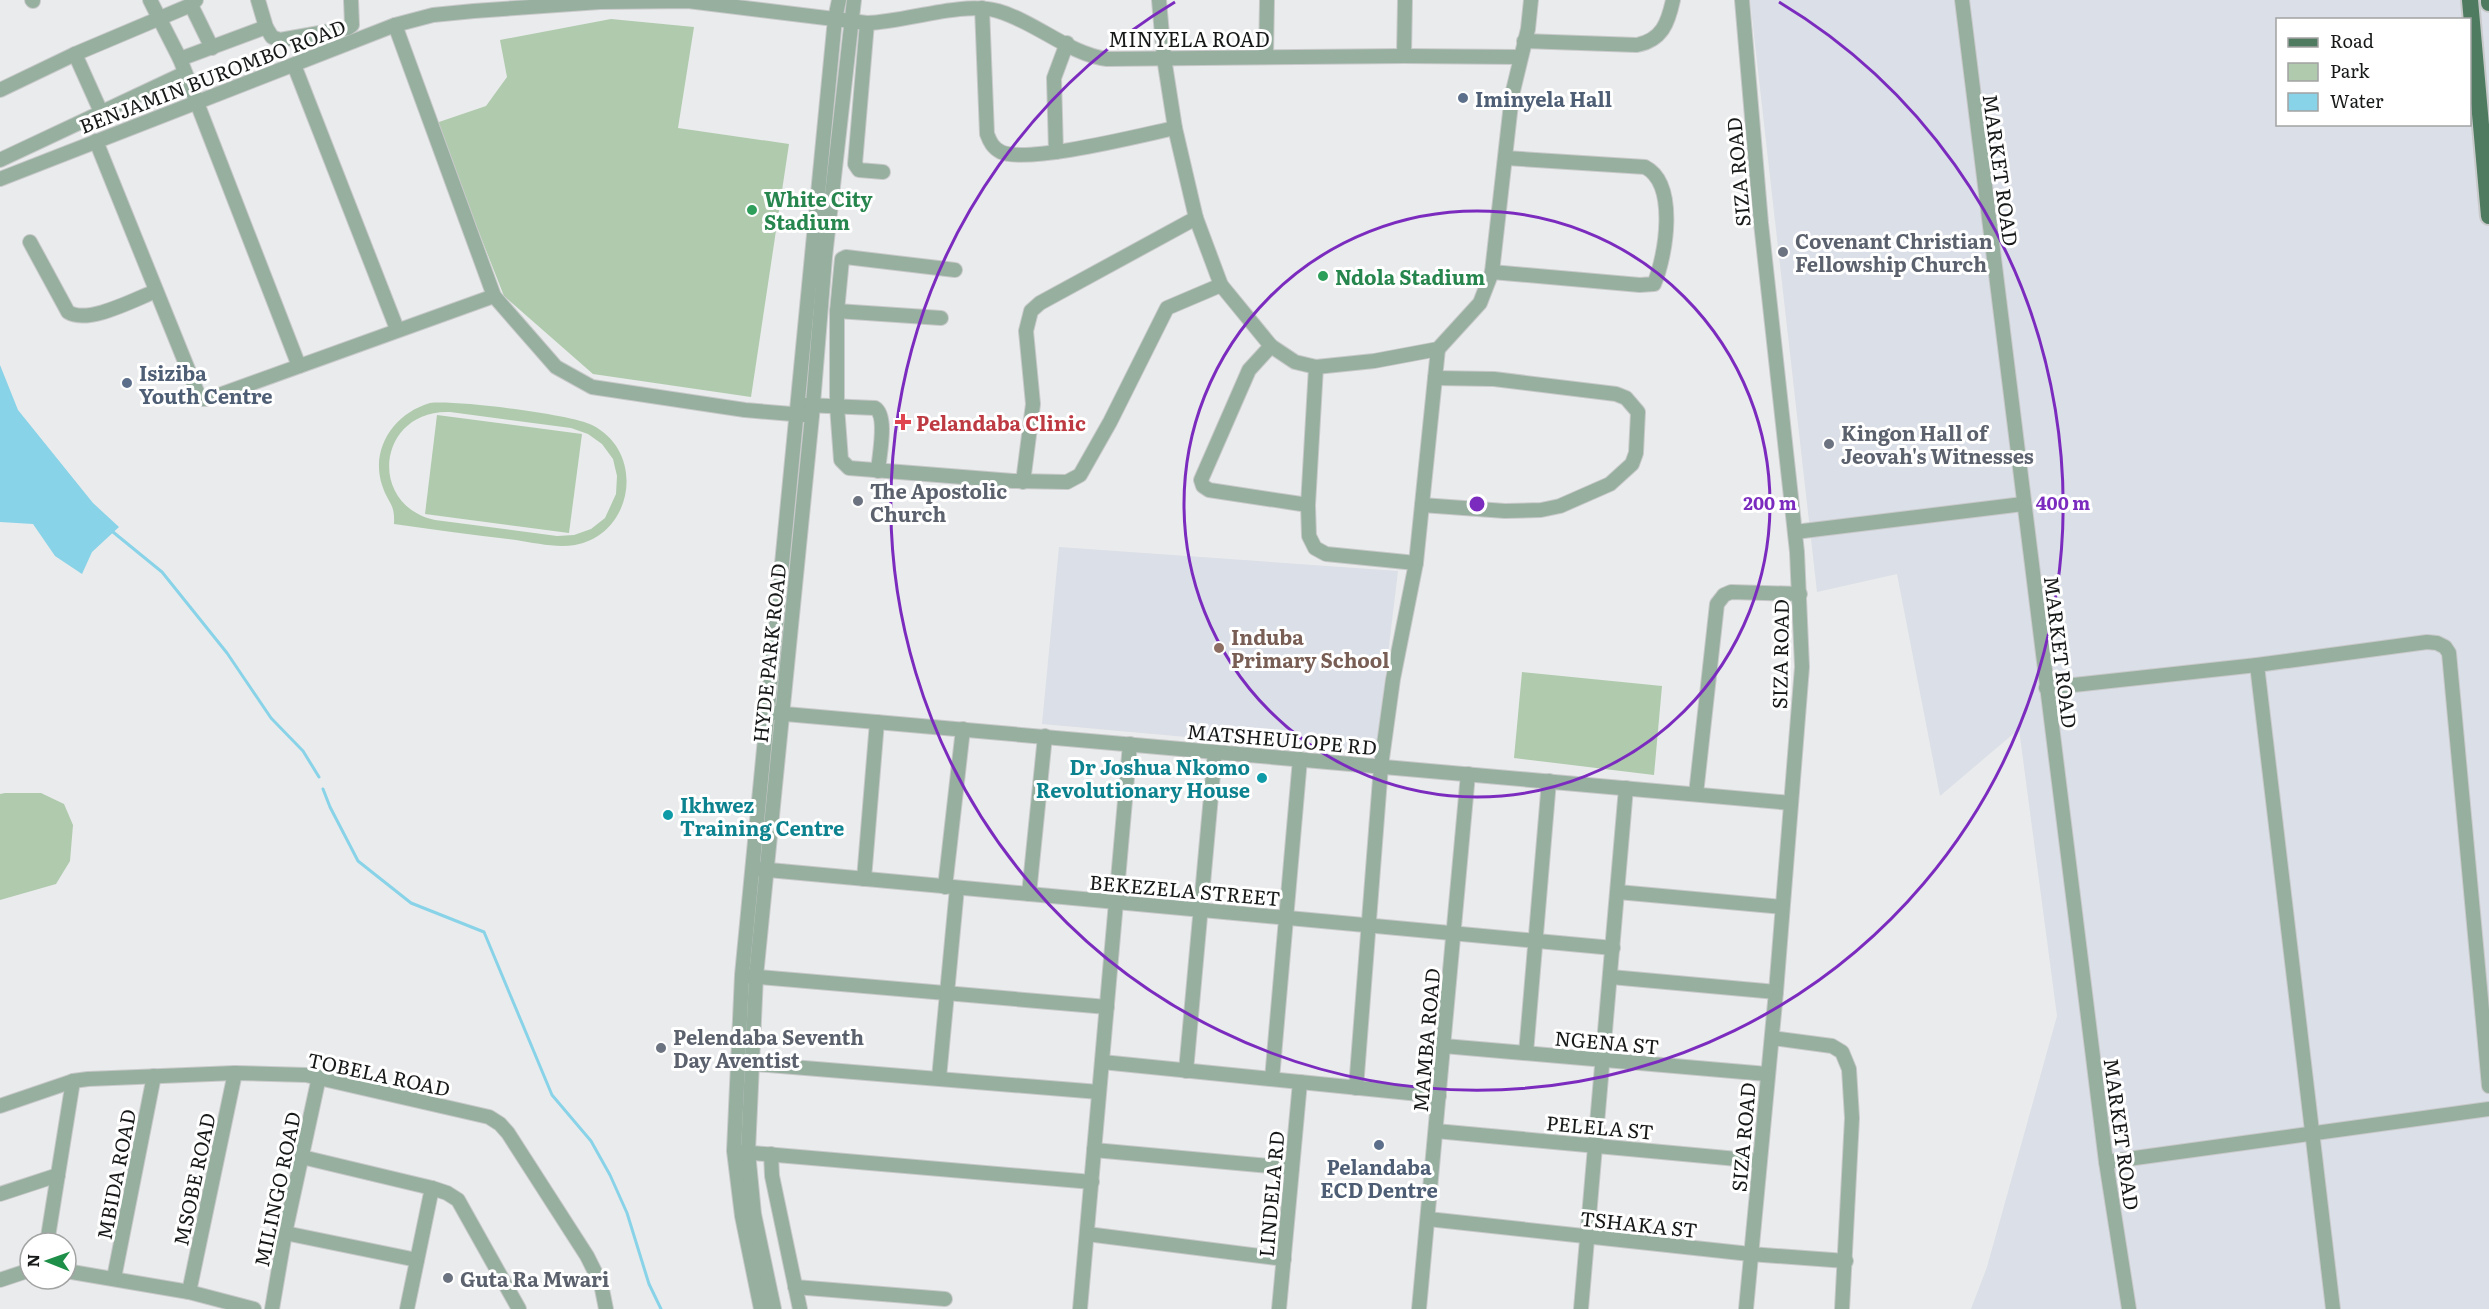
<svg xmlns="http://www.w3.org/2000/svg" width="2489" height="1309" font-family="Literata,serif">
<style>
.built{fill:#dbdfe7;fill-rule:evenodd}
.green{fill:#b0caae;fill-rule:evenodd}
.water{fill:#89d3e8}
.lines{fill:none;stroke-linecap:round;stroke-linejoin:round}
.stream{stroke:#89d3e8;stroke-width:3}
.minor-casing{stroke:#c8c9ca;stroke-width:16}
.major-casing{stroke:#c8c9ca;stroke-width:20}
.minor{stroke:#97af9f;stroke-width:14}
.major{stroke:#4f7c60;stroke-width:16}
.ring{fill:none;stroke:#7b2cbf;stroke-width:3}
.service-dot{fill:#5c6f8a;stroke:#fff;stroke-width:2}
.leisure-dot{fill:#2e9e5b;stroke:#fff;stroke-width:2}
.worship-dot{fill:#6b7280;stroke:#fff;stroke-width:2}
.health-dot{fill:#e0444e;stroke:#fff;stroke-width:2}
.education-dot{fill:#8d6e63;stroke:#fff;stroke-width:2}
.culture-dot{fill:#0f9aa8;stroke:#fff;stroke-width:2}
.labels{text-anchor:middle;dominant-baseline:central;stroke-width:6;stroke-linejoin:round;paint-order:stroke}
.street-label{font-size:20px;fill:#171818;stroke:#fff}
.service-label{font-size:20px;font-weight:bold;fill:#4e5e75;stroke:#fff;text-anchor:start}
.leisure-label{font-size:20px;font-weight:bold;fill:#27864d;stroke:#fff;text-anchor:start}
.worship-label{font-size:20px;font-weight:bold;fill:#5b616d;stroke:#fff;text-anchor:start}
.health-label{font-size:20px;font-weight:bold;fill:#be3a42;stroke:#fff;text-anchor:start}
.education-label{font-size:20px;font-weight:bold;fill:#785e54;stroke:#fff;text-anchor:start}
.culture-label{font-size:20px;font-weight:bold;fill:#0d838f;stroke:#fff;text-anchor:end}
.centre{fill:#7b2cbf;stroke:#fff;stroke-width:3}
.ring-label{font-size:18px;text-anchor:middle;font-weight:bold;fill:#7b2cbf;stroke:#fff;stroke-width:6;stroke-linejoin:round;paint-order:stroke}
</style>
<rect width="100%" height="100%" fill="#eaebec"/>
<g class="built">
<path d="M1750,0H2489V1309H1971L1987,1267L2057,1016L2019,729L1940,796L1897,574L1817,592ZM2278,20H2470V124H2278Z"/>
<path d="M1059,547L1398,571L1376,754L1042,724Z"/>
</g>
<g class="green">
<path d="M611,19L694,27L678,128L789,144L751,397L593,374L504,296L436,123L486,106L507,77L500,40Z"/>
<path d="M430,403C455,400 572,414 592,425C646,452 634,534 575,545C556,548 535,543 516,540C475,535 434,530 394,524C395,502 388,504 382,485C370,448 395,413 430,403ZM450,412L571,428L588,434L602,444L613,459L617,476L616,494L605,518L591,529L574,535L557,536L435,520C366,505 378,409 450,412Z"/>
<path d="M437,415L582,434L569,533L425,514Z"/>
<path d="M1522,672L1662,686L1654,775L1514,758Z"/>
<path d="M5,793H41L64,804L73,825L70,861L56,884L0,900V794Z"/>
</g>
<path class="water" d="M0,365L18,410L93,503L119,527L92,552L82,574L55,556L33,524L0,522Z"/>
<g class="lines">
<g class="stream">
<path d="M113,532L162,572L227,653L271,718L303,751L319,777"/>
<path d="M323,789L330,807L358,861L411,903L484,932L552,1095L591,1141L610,1175L627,1213L649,1284L661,1309"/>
</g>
<defs>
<g id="minor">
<path d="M32,0L33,1"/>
<path d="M150,0L180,59L299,366"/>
<path d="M258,0L266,27L272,37L280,40L348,28L352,25L351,0"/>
<path d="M1159,0L1164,58L1175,128L1196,218L1221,285L1271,346L1295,362L1316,367L1374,361L1438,349L1480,303L1492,272L1512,95L1528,29L1531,0"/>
<path d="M1742,0L1761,223L1797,552L1802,667L1776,992L1746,1309"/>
<path d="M1962,0L2106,1162L2129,1309"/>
<path d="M191,5L212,48"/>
<path d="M982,8L987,134C990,142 993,148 1001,152C1028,164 1142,135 1175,128"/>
<path d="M867,23L855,164L859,170L883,172"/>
<path d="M395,25L494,296L556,367L592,387L745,410L804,415"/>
<path d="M1524,41L1637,45C1662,40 1668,23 1673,0"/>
<path d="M75,54L101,112"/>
<path d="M1404,56L1405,0"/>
<path d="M1266,57L1267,0"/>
<path d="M180,59L266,27"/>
<path d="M294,65L397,329"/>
<path d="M0,90L75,54L191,5L196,0"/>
<path d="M96,141L200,399H208L494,296"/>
<path d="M1056,152L1054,78L1067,43"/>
<path d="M0,160L185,73"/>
<path d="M0,179L395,25L433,15L474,11L600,2L688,1L867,23C907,22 960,1 998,11C1036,22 1069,54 1107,59L1404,56L1519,57"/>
<path d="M30,242L68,312C88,325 135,299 156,291"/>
<path d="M955,270L846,257L842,259L837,311V406L841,460L849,468L1013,481L1067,482L1080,475L1110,422L1167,308L1221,285"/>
<path d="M1492,272L1640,285L1654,284C1666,256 1678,184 1645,167L1506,158"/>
<path d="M837,311L941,318"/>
<path d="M1271,346L1249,370L1201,480L1203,486L1209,490L1308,505"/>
<path d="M1316,367L1308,505L1309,536L1315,548L1326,554L1416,563"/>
<path d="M805,405L875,408C888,416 879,456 878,471"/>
<path d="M1023,482L1033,404L1026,331L1031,311L1040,303L1196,218"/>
<path d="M1422,505L1505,511L1541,510L1560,506L1610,484L1632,464L1636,453L1638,412L1626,398L1616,394L1494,379L1435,378"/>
<path d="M1795,532L2023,504"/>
<path d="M2257,665L2333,1309"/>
<path d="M2046,688L2257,665L2427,642L2437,643L2445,647L2449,653L2489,1086"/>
<path d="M774,713L1791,803"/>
<path d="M1696,794L1717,604L1724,595L1731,592L1800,594"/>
<path d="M758,869L1613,948"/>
<path d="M864,879L877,722"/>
<path d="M945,887L963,729"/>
<path d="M1618,892L1782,907"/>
<path d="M1029,894L1045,736"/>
<path d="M747,976L1107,1007"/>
<path d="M1611,977L1776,992"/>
<path d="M1772,1038L1832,1046L1842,1052L1849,1069L1852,1118L1842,1309"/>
<path d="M1444,1046L1767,1074"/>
<path d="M1526,1053L1549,781"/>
<path d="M1102,1062L1439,1096"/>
<path d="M743,1063L1099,1092"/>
<path d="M1186,1071L1215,752"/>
<path d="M939,1078L957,888"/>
<path d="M1272,1079L1300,759"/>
<path d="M1356,1088L1381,766L1393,679L1416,563L1438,349"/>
<path d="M0,1106L73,1081L88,1079L235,1073L306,1075L489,1117L500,1124L508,1133L587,1256L601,1284L606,1309"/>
<path d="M1436,1131L1759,1161"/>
<path d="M1094,1150L1292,1168"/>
<path d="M741,1152L1092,1182"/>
<path d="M771,1154L772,1176L800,1309"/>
<path d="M302,1157L432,1188L447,1193L458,1200L519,1309"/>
<path d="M2106,1162L2489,1109"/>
<path d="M0,1194L58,1175"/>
<path d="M1428,1219L1750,1254L1846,1261"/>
<path d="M285,1233L417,1260"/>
<path d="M1087,1234L1284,1259"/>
<path d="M47,1243L73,1081"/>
<path d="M66,1271L189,1292L254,1309"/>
<path d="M114,1278L154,1076"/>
<path d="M0,1280L30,1270"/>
<path d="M795,1287L945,1299"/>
<path d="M189,1292L235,1073"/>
<path d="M272,1309L285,1233L319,1077"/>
<path d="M407,1309L432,1188"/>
<path d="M761,1309L742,1216L734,1151L742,975L835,19L839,0"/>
<path d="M774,1309L754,1214L748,1152L756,976L812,416L825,257L854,0"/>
<path d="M1080,1309L1130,744"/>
<path d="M1279,1309L1300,1082"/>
<path d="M1419,1309L1468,774"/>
<path d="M1581,1309L1626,788"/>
</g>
<g id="major">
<path d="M2470,0L2489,216"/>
<path d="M2489,0V3"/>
</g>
</defs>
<use href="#minor" class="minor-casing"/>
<use href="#major" class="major-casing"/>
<use href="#minor" class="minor"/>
<use href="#major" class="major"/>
</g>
<g class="ring">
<circle cx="1477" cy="504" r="293"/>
<path d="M1779 2A586 586 0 1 1 1175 2"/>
</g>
<g class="service-dot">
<circle cx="1463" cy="98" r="6"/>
<circle cx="127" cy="383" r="6"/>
<circle cx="1379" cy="1145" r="6"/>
</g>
<g class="leisure-dot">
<circle cx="752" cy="210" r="6"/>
<circle cx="1323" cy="276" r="6"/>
</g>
<g class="worship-dot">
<circle cx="1783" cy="252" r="6"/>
<circle cx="1829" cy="444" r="6"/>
<circle cx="858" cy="501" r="6"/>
<circle cx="661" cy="1048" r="6"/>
<circle cx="448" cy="1278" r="6"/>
</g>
<path class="health-dot" d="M900 413h6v6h6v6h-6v6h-6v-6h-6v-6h6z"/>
<circle class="education-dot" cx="1219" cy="648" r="6"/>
<g class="culture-dot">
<circle cx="1262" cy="778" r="6"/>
<circle cx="668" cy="815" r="6"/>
</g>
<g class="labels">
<g class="street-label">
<text x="1189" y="38">MINYELA ROAD</text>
<text transform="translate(212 75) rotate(-21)">BENJAMIN BUROMBO ROAD</text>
<text transform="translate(2002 170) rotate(82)">MARKET ROAD</text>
<text transform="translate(1737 172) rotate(-95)">SIZA ROAD</text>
<text transform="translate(2062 652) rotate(83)">MARKET ROAD</text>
<text transform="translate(768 653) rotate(-84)">HYDE PARK ROAD</text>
<text transform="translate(1779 654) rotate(-89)">SIZA ROAD</text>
<text transform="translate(1282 738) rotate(5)">MATSHEULOPE RD</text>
<text transform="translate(1185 889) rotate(5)">BEKEZELA STREET</text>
<text transform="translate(1425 1040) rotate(-85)">MAMBA ROAD</text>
<text transform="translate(1607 1041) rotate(5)">NGENA ST</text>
<text transform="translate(379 1073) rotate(12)">TOBELA ROAD</text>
<text transform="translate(1600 1126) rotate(5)">PELELA ST</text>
<text transform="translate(2123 1134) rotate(82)">MARKET ROAD</text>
<text transform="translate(1742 1137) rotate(-85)">SIZA ROAD</text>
<text transform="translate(115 1174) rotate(-79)">MBIDA ROAD</text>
<text transform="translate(193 1179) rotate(-78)">MSOBE ROAD</text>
<text transform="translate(276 1189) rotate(-78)">MILINGO ROAD</text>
<text transform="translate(1270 1194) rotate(-85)">LINDELA RD</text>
<text transform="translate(1639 1223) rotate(6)">TSHAKA ST</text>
</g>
<g class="service-label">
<text x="1475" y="98">Iminyela Hall</text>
<text x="139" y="372">Isiziba<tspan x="139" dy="23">Youth Centre</tspan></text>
<text x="1379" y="1166" text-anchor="middle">Pelandaba<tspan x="1379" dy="23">ECD Dentre</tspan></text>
</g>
<g class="leisure-label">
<text x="764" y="198">White City<tspan x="764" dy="23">Stadium</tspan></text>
<text x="1335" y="276">Ndola Stadium</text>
</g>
<g class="worship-label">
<text x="1795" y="240">Covenant Christian<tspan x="1795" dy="23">Fellowship Church</tspan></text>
<text x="1841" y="432">Kingon Hall of<tspan x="1841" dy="23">Jeovah's Witnesses</tspan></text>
<text x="870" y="490">The Apostolic<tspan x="870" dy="23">Church</tspan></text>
<text x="673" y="1036">Pelendaba Seventh<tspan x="673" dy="23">Day Aventist</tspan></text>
<text x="460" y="1278">Guta Ra Mwari</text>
</g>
<g class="health-label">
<text x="916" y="422">Pelandaba Clinic</text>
</g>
<g class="education-label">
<text x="1231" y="636">Induba<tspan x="1231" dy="23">Primary School</tspan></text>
</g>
<g class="culture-label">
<text x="1250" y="766">Dr Joshua Nkomo<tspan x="1250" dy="23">Revolutionary House</tspan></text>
<text x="680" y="804" text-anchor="start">Ikhwez<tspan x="680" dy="23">Training Centre</tspan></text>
</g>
</g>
<circle cx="1477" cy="504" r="9" class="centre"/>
<g class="ring-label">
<text x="1770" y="510">200 m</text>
<text x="2063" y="510">400 m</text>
</g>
<rect x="2276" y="18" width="195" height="108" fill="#ffffff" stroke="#a2a3a3" stroke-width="1.5"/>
<rect x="2288" y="38" width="30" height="9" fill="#4f7c60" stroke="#a2a3a3" stroke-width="1.5"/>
<text x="2330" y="48" font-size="18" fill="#171818">Road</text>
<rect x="2288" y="63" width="30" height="18" fill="#b0caae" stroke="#a2a3a3" stroke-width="1.5"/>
<text x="2330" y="78" font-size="18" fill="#171818">Park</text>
<rect x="2288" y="93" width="30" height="18" fill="#89d3e8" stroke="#a2a3a3" stroke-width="1.5"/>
<text x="2330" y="108" font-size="18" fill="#171818">Water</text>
<g transform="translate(48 1261) rotate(271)"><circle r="28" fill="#ffffff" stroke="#a2a3a3" stroke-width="1.5"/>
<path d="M0-4.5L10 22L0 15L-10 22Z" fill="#1e8f48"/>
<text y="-9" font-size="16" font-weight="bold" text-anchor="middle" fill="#171818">N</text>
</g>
</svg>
